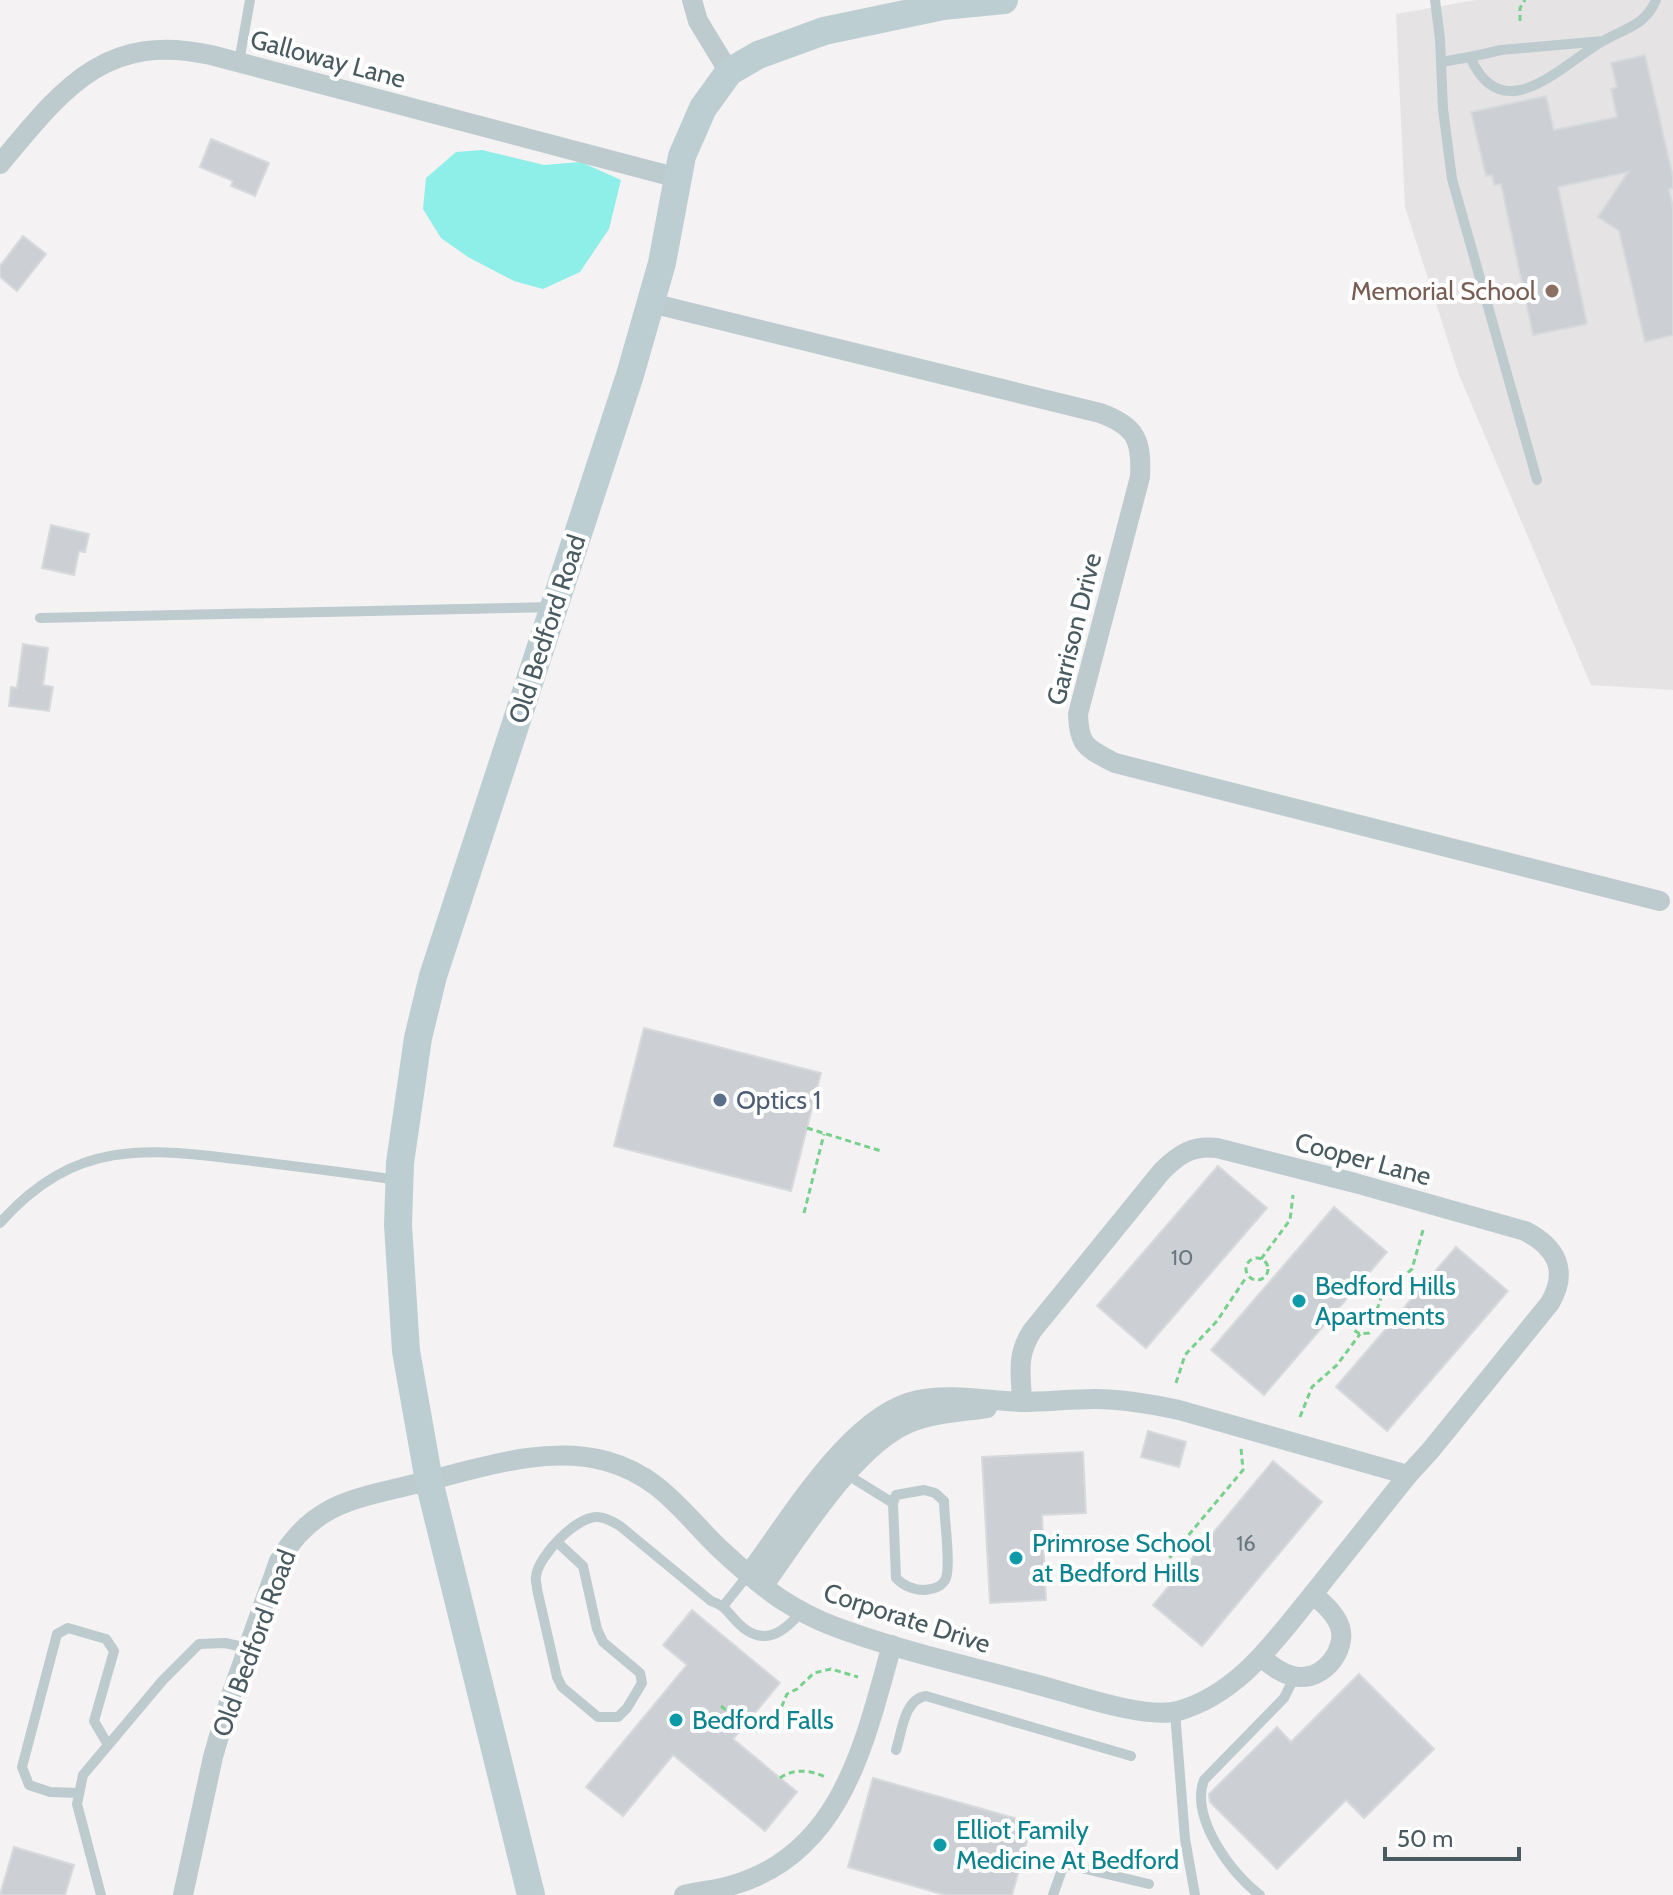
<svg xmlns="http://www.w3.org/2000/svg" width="1673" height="1895" font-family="Cabin,sans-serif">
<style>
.education{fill:#e5e3e4}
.water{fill:#8eeee8}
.building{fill:#ccd0d4;stroke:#d6dadd;stroke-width:2}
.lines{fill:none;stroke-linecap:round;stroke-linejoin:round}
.path{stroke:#78d08d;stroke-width:3;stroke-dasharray:6 4;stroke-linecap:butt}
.lane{stroke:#bdcbce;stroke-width:10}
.street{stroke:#bdcbce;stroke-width:20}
.secondary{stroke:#bdced3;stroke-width:28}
.education-dot{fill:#8d6e63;stroke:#fff;stroke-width:3}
.service-dot{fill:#5c6f8a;stroke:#fff;stroke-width:3}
.culture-dot{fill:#0f9aa8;stroke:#fff;stroke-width:3}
.labels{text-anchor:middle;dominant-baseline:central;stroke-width:8;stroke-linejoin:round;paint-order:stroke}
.number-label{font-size:22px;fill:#6a787d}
.street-label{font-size:26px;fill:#495b60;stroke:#fff}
.education-label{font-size:26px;fill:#785e54;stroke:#fff;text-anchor:end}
.service-label{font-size:26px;fill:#4e5e75;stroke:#fff;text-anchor:start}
.culture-label{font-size:26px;fill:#0d838f;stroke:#fff;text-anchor:start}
</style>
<rect width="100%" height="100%" fill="#f4f2f2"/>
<path class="education" d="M1476,0H1673V690L1591,685L1459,375L1405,207L1396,14Z"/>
<path class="water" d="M482,150L544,165L581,162L621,180L609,229L580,272L543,289L514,281L468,257L441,238L423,209L426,178L456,152Z"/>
<g class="building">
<path d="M1645,55L1673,177V188L1669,189L1673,208V335L1645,342L1619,231L1598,217L1628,172L1558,187L1587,324L1533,335L1501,184L1494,185L1492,175L1486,176L1471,112L1546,96L1554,130L1617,117L1611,89L1617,87L1611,63Z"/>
<path d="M211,139L269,163L255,196L231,186L233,181L200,167Z"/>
<path d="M23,236L46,254L17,291L0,277V266Z"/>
<path d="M51,525L89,534L85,552L79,551L74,575L42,568Z"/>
<path d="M23,644L48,648L43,685L53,687L49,711L9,706L11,687L17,688Z"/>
<path d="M644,1028L821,1073L791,1191L614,1146Z"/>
<path d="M1218,1166L1267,1208L1146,1348L1097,1306Z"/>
<path d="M1334,1207L1387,1252L1264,1395L1211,1350Z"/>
<path d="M1456,1247L1508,1291L1387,1431L1336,1387Z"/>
<path d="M1148,1431L1186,1442L1179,1467L1141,1457Z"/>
<path d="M1083,1452L1086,1513L1042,1515L1046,1600L990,1603L982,1457Z"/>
<path d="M1273,1461L1322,1502L1202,1646L1153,1605Z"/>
<path d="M692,1610L780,1683L733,1739L797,1792L765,1831L673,1755L623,1816L586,1787L687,1665L663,1645Z"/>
<path d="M1359,1674L1434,1749L1364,1818L1346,1800L1277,1869L1210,1802L1209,1794L1277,1727L1291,1742Z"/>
<path d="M873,1778L1032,1823L1012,1895H945L848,1867Z"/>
<path d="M14,1847L74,1865L65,1895H0Z"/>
</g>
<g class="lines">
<g class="path">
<path d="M1520,21V8L1525,0"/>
<path d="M807,1128L881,1151"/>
<path d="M804,1213L824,1134"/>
<circle cx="1257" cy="1269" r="11"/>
<path d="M1261,1259L1290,1220L1293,1195"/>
<path d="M1373,1319L1365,1312L1355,1314L1351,1320L1352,1329L1360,1334L1369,1333L1382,1295L1412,1269L1423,1230"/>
<path d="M1176,1383L1185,1355L1217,1321L1247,1276"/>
<path d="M1300,1417L1312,1387L1337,1365L1360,1334"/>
<path d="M1170,1584L1163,1575L1166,1562L1243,1470L1241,1448"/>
<path d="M721,1706L747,1728L758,1731L778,1715L787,1694L797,1689L814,1673L831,1669L858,1677"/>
<path d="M780,1778C794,1768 812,1770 827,1778"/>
</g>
<g class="lane">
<path d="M1435,0L1440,39L1443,109L1452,179L1537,480"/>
<path d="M1603,41L1501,50L1470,57C1503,131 1561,65 1603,41C1625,28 1645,26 1656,0"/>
<path d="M239,62L250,0"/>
<path d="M1441,62L1470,57"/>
<path d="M40,618L553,607"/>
<path d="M0,1223C76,1137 150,1148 252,1161C301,1167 349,1173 398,1180"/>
<path d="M846,1474L893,1503"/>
<path d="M924,1490L935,1493L944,1501C944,1518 951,1564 946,1578C942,1588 932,1589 924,1590C912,1590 904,1586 896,1578L893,1503L896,1495Z"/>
<path d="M557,1542L583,1566L597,1629L603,1642L640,1673L642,1683L627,1708L618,1717H598L562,1687L557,1677L537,1589C537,1584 535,1580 536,1576C539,1555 576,1517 597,1517C606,1517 613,1522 620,1526L711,1601C724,1605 727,1611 736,1621C761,1648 782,1635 802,1611"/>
<path d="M724,1605L748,1575"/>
<path d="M1175,1712L1185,1839L1195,1895"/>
<path d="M896,1750C902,1732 904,1699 926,1696L1131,1756"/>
<path d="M79,1793L50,1792L29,1785L22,1767L57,1634L68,1628L106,1639L114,1651L94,1721L108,1745"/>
<path d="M101,1895L77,1804L83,1775L163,1680L199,1644L225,1643L248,1648"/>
<path d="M1053,1895L1064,1864L1149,1884"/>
<path d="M1260,1895C1231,1874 1190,1817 1204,1780L1284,1698L1295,1676"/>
</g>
<g class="street">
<path d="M692,0L698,21L729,72"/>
<path d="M0,164C61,91 104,31 211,55L678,178"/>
<path d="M651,303L1100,413C1136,426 1142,440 1140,477L1078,714C1079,747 1087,748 1115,763L1660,901"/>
<path d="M1022,1402C1021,1373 1016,1356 1032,1331L1162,1171C1179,1154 1193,1145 1217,1148L1355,1183L1525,1231C1556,1247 1569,1270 1550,1303L1430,1451L1408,1475"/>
<path d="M748,1575C789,1521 850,1414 918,1400C952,1393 988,1401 1022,1402C1046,1402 1070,1399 1095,1399C1123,1399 1151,1404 1179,1410L1408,1475L1313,1594"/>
<path d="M763,1586C799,1537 854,1446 909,1423C933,1413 961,1412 987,1408"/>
<path d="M183,1895L213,1757L230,1698L279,1561C313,1503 354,1499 415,1484C474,1470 545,1444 606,1461C660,1476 681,1511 719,1548C738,1566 758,1583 779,1598C796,1609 814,1619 833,1626C896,1650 965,1665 1031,1683C1067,1692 1144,1720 1178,1711C1239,1694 1275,1640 1313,1594C1323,1603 1335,1613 1340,1627C1347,1650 1324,1679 1299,1677C1284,1676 1272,1666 1261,1657"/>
<path d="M684,1895C700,1891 717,1890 733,1885C843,1853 865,1740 892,1645"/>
</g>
<path class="secondary" d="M531,1895L429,1481L406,1351L398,1225L400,1163L418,1038L433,976L630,375L662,263L682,156L703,108L729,72L758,55L824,31L943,6L1004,0"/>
</g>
<circle class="education-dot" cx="1552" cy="291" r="8"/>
<circle class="service-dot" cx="720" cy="1100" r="8"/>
<g class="culture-dot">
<circle cx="1299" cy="1301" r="8"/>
<circle cx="1016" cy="1558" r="8"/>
<circle cx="676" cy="1720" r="8"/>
<circle cx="940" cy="1845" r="8"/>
</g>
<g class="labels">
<g class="number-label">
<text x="1182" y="1257">10</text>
<text x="1246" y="1543">16</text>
</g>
<g class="street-label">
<text transform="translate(328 59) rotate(15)">Galloway Lane</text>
<text transform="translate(547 629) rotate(-72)">Old Bedford Road</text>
<text transform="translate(1074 629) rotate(-76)">Garrison Drive</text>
<text transform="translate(1363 1159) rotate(15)">Cooper Lane</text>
<text transform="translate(907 1618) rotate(18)">Corporate Drive</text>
<text transform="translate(254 1643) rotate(-70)">Old Bedford Road</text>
</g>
<g class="education-label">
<text x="1536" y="291">Memorial School</text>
</g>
<g class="service-label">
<text x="736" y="1100">Optics 1</text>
</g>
<g class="culture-label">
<text x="1315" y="1286">Bedford Hills<tspan x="1315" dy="30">Apartments</tspan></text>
<text x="1032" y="1543">Primrose School<tspan x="1032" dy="30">at Bedford Hills</tspan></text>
<text x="692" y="1720">Bedford Falls</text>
<text x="956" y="1830">Elliot Family<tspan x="956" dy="30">Medicine At Bedford</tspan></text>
</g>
</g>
<path d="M1385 1847v12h134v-12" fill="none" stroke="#495b60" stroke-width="4"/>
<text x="1397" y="1847" font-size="24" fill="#495b60" stroke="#ffffff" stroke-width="6" paint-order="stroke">50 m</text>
</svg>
